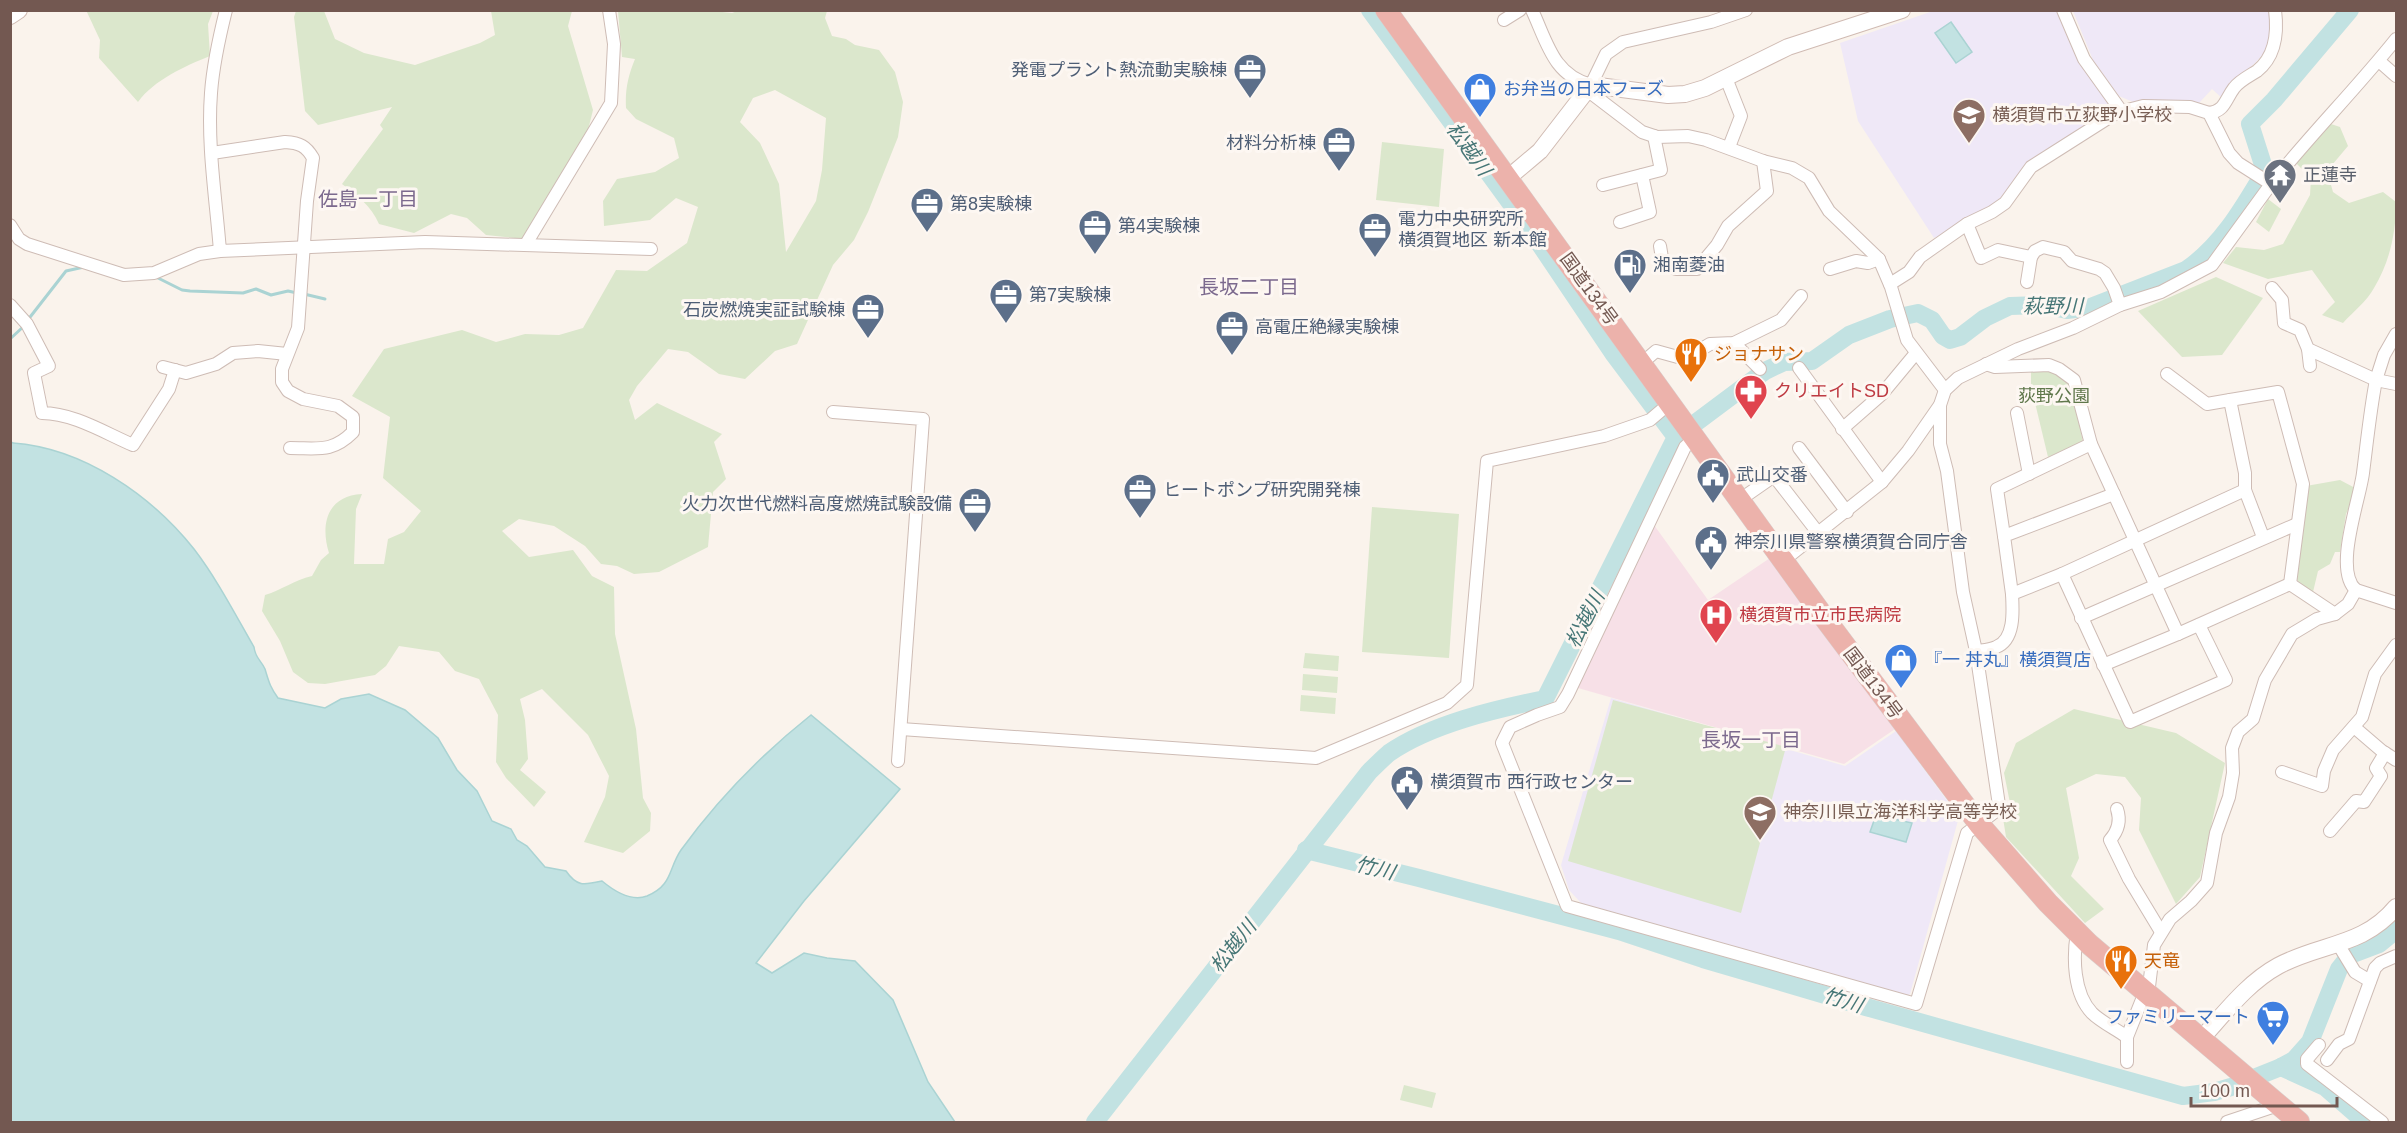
<svg xmlns="http://www.w3.org/2000/svg" width="2407" height="1133" font-family="Helvetica,'Noto Sans JP',sans-serif">
<style>
.education{fill:#efe8f7}
.medical{fill:#f7e0e7}
.green{fill:#dbe7cc;fill-rule:evenodd}
.water{fill:#c2e2e2;stroke:#aad3d3;stroke-width:1.5}
.lines{fill:none;stroke-linecap:round;stroke-linejoin:round}
.stream{stroke:#aad3d3;stroke-width:3}
.river{stroke:#c2e2e2;stroke-width:18}
.street-casing{stroke:#cebcb5;stroke-width:14}
.secondary-casing{stroke:#d0bbb3;stroke-width:18}
.highway-casing{stroke:#d8d0ce;stroke-width:22}
.street{stroke:#fff;stroke-width:12}
.secondary{stroke:#fff;stroke-width:16}
.highway{stroke:#ecb2ab;stroke-width:21}
.labels{text-anchor:middle;dominant-baseline:central;stroke-width:6;stroke-linejoin:round;paint-order:stroke}
.service-label{font-size:18px;fill:#4e5e75;stroke:#fdf7f2;text-anchor:start}
.shop-label{font-size:18px;fill:#366cbe;stroke:#fdf7f2;text-anchor:start}
.education-label{font-size:18px;fill:#785e54;stroke:#fdf7f2;text-anchor:start}
.worship-label{font-size:18px;fill:#5b616d;stroke:#fdf7f2;text-anchor:start}
.street-label{font-size:18px;fill:#735851;stroke:#fdf7f2}
.food-label{font-size:18px;fill:#c56008;stroke:#fdf7f2;text-anchor:start}
.health-label{font-size:18px;fill:#be3a42;stroke:#fdf7f2;text-anchor:start}
.park-label{font-size:18px;fill:#5f774b;stroke:#fdf7f2}
.water-label{font-size:20px;font-style:italic;fill:#467676;stroke:#fdf7f2}
.neighbourhood-label{font-size:20px;fill:#7c6a8e;stroke:#fdf7f2}
</style>
<rect width="100%" height="100%" fill="#faf3ec"/>
<g class="education">
<path d="M1933,11H2059L2114,106L2112,114L2029,168L1992,212L1934,238L1858,121L1840,43Z"/>
<path d="M2073,11H2266L2271,15L2273,29L2267,50L2254,64L2236,78L2222,98L2212,89L2199,103L2171,101L2133,102L2119,96L2093,60Z"/>
<path d="M1611,698L1845,766L1896,731L1959,817L1910,994L1906,996L1582,904L1569,890L1561,865Z"/>
</g>
<path class="medical" d="M1654,525L1708,600L1770,558L1895,729L1844,764L1578,688Z"/>
<g class="green">
<path d="M86,10L213,11L208,24L210,56C185,66 154,80 138,102L99,58L100,40Z"/>
<path d="M704,10L732,13L740,10L827,11L825,18L832,36L846,39L855,45L879,50L895,72L903,102L898,137L868,212L854,240L833,265L797,344L775,351L745,379L719,374L688,352L668,349L637,386L629,400L635,420L657,403L722,434L714,442L726,479L713,492L708,547L659,572L634,574L617,566L601,564L585,546L554,526L519,519L502,531L529,557L573,550L592,576L614,587L615,634L636,729L643,798L651,813L650,831L623,853L584,842L605,797L609,776L588,735L542,689L520,699L525,720L528,759L520,770L546,792L534,807L506,778L496,762L498,715L479,679L455,671L439,652L399,646L386,666L375,675L325,684L308,683L293,672L280,641L262,611L265,595C282,590 294,580 312,576L321,560L329,553C320,524 327,496 362,494L356,509L354,564H384L388,539L404,532L421,511L383,478L390,417L352,396L384,349L462,330L496,342L525,334L559,335L583,328L616,270L647,271L687,243L698,207L676,198L650,220L604,226L603,201L617,179L655,172L679,158L674,138L636,119L626,108C625,90 628,76 635,59L622,57L618,11ZM775,90L826,118L822,170L816,201L786,252L779,184L760,143L740,122L753,98Z"/>
<path d="M296,11H324L335,39L364,53L415,65L480,43L495,35L491,11H572L568,26L593,110L587,134L524,239L486,235L467,218L451,214L414,233L379,224C371,206 358,196 342,184L383,129L380,125L392,107L318,125L305,111L294,17Z"/>
<path d="M2328,123L2340,127L2348,146L2327,171L2333,192L2349,203L2383,192L2396,202C2396,233 2390,261 2374,288C2367,301 2353,312 2343,323L2322,315L2335,302L2312,270L2268,279L2223,263L2236,247L2264,250L2283,244L2310,195L2311,178L2296,163Z"/>
<path d="M1382,142L1444,149L1439,207L1376,200Z"/>
<path d="M2268,199L2281,209L2269,232L2256,222Z"/>
<path d="M2216,277L2263,298L2222,355L2182,357L2138,311Z"/>
<path d="M2048,369L2071,383L2083,442L2048,457L2031,386V370Z"/>
<path d="M2340,480L2357,489L2346,514L2340,552H2335L2330,564L2318,571L2313,592L2299,583L2295,576L2306,486Z"/>
<path d="M1372,507L1459,514L1449,658L1362,652Z"/>
<path d="M1305,653L1339,656L1338,671L1303,668Z"/>
<path d="M1303,674L1338,677L1337,693L1302,690Z"/>
<path d="M1301,695L1336,698L1335,714L1300,711Z"/>
<path d="M1613,700L1786,747L1741,913L1568,861Z"/>
<path d="M2074,709L2176,733L2225,763L2200,877L2176,904L2139,830L2141,798L2125,777L2096,774L2066,788L2079,858L2071,876L2104,909L2085,923L2006,837L2003,818L2010,803L2004,773L2016,743Z"/>
<path d="M1404,1085L1436,1093L1432,1108L1400,1100Z"/>
</g>
<g class="water">
<path d="M1951,22L1972,52L1956,63L1935,33Z"/>
<path d="M10,441L13,443C83,448 151,495 194,549C217,579 235,614 254,647C255,658 261,660 265,669C269,682 270,687 278,698L325,708L341,699L369,694L405,710L438,738L457,770L477,791L492,821L511,829L517,840L527,846L545,867L566,871C577,887 584,885 602,881C614,891 631,902 647,896C673,885 668,869 681,850C718,799 762,754 811,715L900,789L804,901L756,963L772,973L804,953L827,958L855,961L893,1000L928,1082L955,1122H11Z"/>
<path d="M1876,815L1912,823L1906,842L1870,832Z"/>
</g>
<g class="lines">
<g class="stream">
<path d="M158,278L182,290L190,291L243,293L256,289L271,295L288,291L297,293"/>
<path d="M304,294L325,299"/>
<path d="M27,321L66,271L84,267"/>
<path d="M10,339L23,327"/>
</g>
<g class="river">
<path d="M1678,436L1765,371L1784,362L1812,361L1849,335L1890,319L1918,313L1932,320L1943,336L1950,340L1960,337L1985,318L2010,306L2043,305L2067,310L2091,307L2186,270C2222,245 2243,208 2265,171L2250,124L2274,100L2350,10"/>
<path d="M1306,850L1419,878L1619,931L1703,959L1866,1007L2183,1096L2214,1092L2231,1087L2281,1067L2294,1060L2310,1042L2339,969L2350,955L2379,944L2396,930"/>
<path d="M2281,1067L2325,1087L2365,1122"/>
<path d="M1095,1122L1369,772C1375,766 1382,759 1389,753C1431,724 1496,709 1545,699L1676,437L1613,353L1533,234L1370,10"/>
</g>
<defs>
<g id="street">
<path d="M226,10C219,38 213,65 211,93C207,145 216,199 220,251L425,242L651,249"/>
<path d="M1532,10C1547,42 1553,75 1591,85L1606,54L1623,42L1711,22L1746,10"/>
<path d="M2063,10L2084,59L2122,112"/>
<path d="M1504,20L1520,10"/>
<path d="M2379,61L2396,76"/>
<path d="M1726,78L1741,116L1729,147"/>
<path d="M1587,90L1642,132L1657,137L1688,136L1706,140L1763,161L1792,168L1809,178L1829,211L1879,259L1891,287L1907,340L1945,390"/>
<path d="M2209,113C2225,111 2225,100 2234,88C2239,81 2249,76 2257,71C2276,56 2278,33 2275,10"/>
<path d="M212,153L285,142C300,143 306,146 313,158L307,201L298,328L282,369V382L288,391L303,399L338,406L353,417V432C332,453 318,448 290,448"/>
<path d="M2271,184C2311,134 2356,89 2396,39"/>
<path d="M1603,185L1661,170L1654,136"/>
<path d="M1620,222L1650,212L1642,175"/>
<path d="M1967,224L1981,258L1998,250L2031,257L2035,251L2043,247L2064,252L2072,261L2099,269L2105,273L2114,288L2120,305"/>
<path d="M10,225L19,239L27,244L124,275L154,273L199,254L220,251"/>
<path d="M526,244L611,103L614,44L609,10"/>
<path d="M1660,246L1663,264L1676,269H1697L1717,245L1728,226L1767,191L1763,161"/>
<path d="M1830,269L1856,261L1868,263L1879,259"/>
<path d="M2027,282L2031,257"/>
<path d="M2272,288L2282,300L2284,323L2300,330L2308,349L2376,380L2384,355L2396,334"/>
<path d="M10,305L27,324L49,366L34,373L42,413C73,413 105,433 133,445L169,389L175,370"/>
<path d="M1734,343L1760,369"/>
<path d="M2308,349L2310,366"/>
<path d="M1642,363L1656,351L1685,359L1710,344L1734,343L1781,320L1801,296"/>
<path d="M1986,364L1995,367L2049,365L2059,369L2074,380L2091,444L2178,634L2290,584"/>
<path d="M163,367L186,373L216,364L233,353L258,351L287,354"/>
<path d="M1799,368L1882,482"/>
<path d="M2167,374L2207,404L2230,400"/>
<path d="M833,412L923,419L898,761"/>
<path d="M2017,413L2029,474"/>
<path d="M1842,429L1882,394L1916,353"/>
<path d="M1696,437L1685,447L1568,694L1560,707L1537,715L1510,727L1502,743L1567,906L1916,1004L1967,833L1996,811L1999,805L1976,651L1963,592L1947,471L1940,444V405"/>
<path d="M1799,448L1847,512"/>
<path d="M2245,490L2263,537"/>
<path d="M1741,499L1774,476L1819,534"/>
<path d="M2004,536L1997,489L2091,444"/>
<path d="M1784,560L1882,482L1908,451L1940,405L1945,390L1958,378L2018,349L2073,328L2120,305L2161,292L2212,265L2271,184L2238,163L2229,153L2209,113L2190,107L2143,106L2116,113L2031,167L2005,203L1992,212L1967,224L1937,245L1920,257L1909,272L1890,284"/>
<path d="M2062,574L2130,722L2226,680L2199,625"/>
<path d="M2290,584L2335,614L2348,604L2356,590L2396,603"/>
<path d="M2356,590C2333,570 2360,499 2363,473C2367,442 2370,411 2376,380L2396,384"/>
<path d="M2012,594L2004,536L2114,494"/>
<path d="M2081,618L2297,524"/>
<path d="M1976,651C1983,650 1990,650 1996,647C2015,640 2013,611 2012,594L2062,574L2245,490V473L2230,400L2278,392L2303,484L2290,584"/>
<path d="M2103,665L2178,634"/>
<path d="M2354,727L2382,751L2396,760"/>
<path d="M901,729L1316,758L1447,703L1467,685L1487,461L1604,436L1650,420L1670,403"/>
<path d="M2282,772L2322,786L2324,771L2333,750L2362,717L2375,674L2396,645"/>
<path d="M2117,809C2121,821 2118,831 2110,840L2129,879L2161,932"/>
<path d="M2330,831L2356,801L2364,802L2381,776L2376,768L2385,753"/>
<path d="M2077,932C2073,957 2073,993 2092,1013C2101,1022 2116,1029 2127,1037"/>
<path d="M2338,944L2355,972L2370,981"/>
<path d="M2148,995L2154,945L2170,919L2191,901L2207,883L2216,833L2229,797L2233,773L2232,748L2238,732L2253,719L2265,680L2292,634L2317,619L2335,614"/>
<path d="M2319,1045L2307,1059V1064L2382,1122"/>
<path d="M2327,1060L2339,1044L2349,1039L2375,968L2380,963L2396,956"/>
<path d="M2127,1062V1037L2145,992"/>
<path d="M2227,1122L2278,1105"/>
</g>
<g id="secondary">
<path d="M10,16L19,10"/>
<path d="M1508,178L1540,151L1591,85L1668,95L1685,94L1705,88L1788,47L1902,10"/>
<path d="M2201,1039C2224,1014 2247,983 2278,966C2320,943 2363,947 2396,907"/>
</g>
<path id="highway" d="M1386,10L1826,620L1979,824L2048,903L2089,944L2299,1122"/>
</defs>
<use href="#street" class="street-casing"/>
<use href="#secondary" class="secondary-casing"/>
<use href="#highway" class="highway-casing"/>
<use href="#street" class="street"/>
<use href="#secondary" class="secondary"/>
<use href="#highway" class="highway"/>
</g>
<defs>
<symbol id="office-pin" viewBox="-11 -11 22 30"><path d="M0 17L-7.5 6A9.5 9.5 0 1 1 7.5 6Z" fill="#5c6f8a" stroke="#fdf7f2"/><path d="M-6-3h4V-5.5h4V-3h4V5H-6ZM-1-4.5V-3h2v-1.5ZM-6 0V1H6V0Z" fill="#fff"/></symbol>
<symbol id="shop-pin" viewBox="-11 -11 22 30"><path d="M0 17L-7.5 6A9.5 9.5 0 1 1 7.5 6Z" fill="#3f7fe0" stroke="#fdf7f2"/><path d="M-5-2.5h2.3a2.7 3.5 0 0 1 5.4 0H5L5.5 6h-11ZM-1.5-2.5h3a1.5 2.3 0 0 0-3 0Z" fill="#fff"/></symbol>
<symbol id="school-pin" viewBox="-11 -11 22 30"><path d="M0 17L-7.5 6A9.5 9.5 0 1 1 7.5 6Z" fill="#8d6e63" stroke="#fdf7f2"/><path d="M0-5L7-2L0 1L-7-2ZM-4 1L0 2.5L4 1V4Q0 6-4 4Z" fill="#fff"/></symbol>
<symbol id="temple-pin" viewBox="-11 -11 22 30"><path d="M0 17L-7.5 6A9.5 9.5 0 1 1 7.5 6Z" fill="#6b7280" stroke="#fdf7f2"/><path d="M0-6L5-2H3V0L6.5 2.5H4V6H1.5V3h-3V6H-4V2.5H-6.5L-3 0V-2H-5Z" fill="#fff"/></symbol>
<symbol id="fuel-pin" viewBox="-11 -11 22 30"><path d="M0 17L-7.5 6A9.5 9.5 0 1 1 7.5 6Z" fill="#5c6f8a" stroke="#fdf7f2"/><path d="M-5.5-6h7V0h2V4h1.3V-2.5L3-4.5l.8-.8L6-3V5H2.5V1h-1V6h-7ZM-4.2-4.7v3.2H.2V-4.7Z" fill="#fff"/></symbol>
<symbol id="restaurant-pin" viewBox="-11 -11 22 30"><path d="M0 17L-7.5 6A9.5 9.5 0 1 1 7.5 6Z" fill="#e8710a" stroke="#fdf7f2"/><path d="M-5-6h1v4h1v-4h1v4h1v-4h1v5L-1.5 .5V6h-2V.5L-5-1ZM5-6V6H3V1.5H1.5Q1.5-4 5-6Z" fill="#fff"/></symbol>
<symbol id="pharmacy-pin" viewBox="-11 -11 22 30"><path d="M0 17L-7.5 6A9.5 9.5 0 1 1 7.5 6Z" fill="#e0444e" stroke="#fdf7f2"/><path d="M-2-6h4v4h4v4h-4v4h-4v-4h-4v-4h4Z" fill="#fff"/></symbol>
<symbol id="civic-pin" viewBox="-11 -11 22 30"><path d="M0 17L-7.5 6A9.5 9.5 0 1 1 7.5 6Z" fill="#5c6f8a" stroke="#fdf7f2"/><path d="M-.6-6.5H3V-4.5H.6V-3L4-1V1h2V6H-6V1h2V-1L-.6-3ZM-1.2 2.5V6h2.4V2.5Z" fill="#fff"/></symbol>
<symbol id="hospital-pin" viewBox="-11 -11 22 30"><path d="M0 17L-7.5 6A9.5 9.5 0 1 1 7.5 6Z" fill="#e0444e" stroke="#fdf7f2"/><path d="M-5-5h3v3.5h4V-5h3V5h-3V1.5h-4V5h-3Z" fill="#fff"/></symbol>
<symbol id="supermarket-pin" viewBox="-11 -11 22 30"><path d="M0 17L-7.5 6A9.5 9.5 0 1 1 7.5 6Z" fill="#3f7fe0" stroke="#fdf7f2"/><path d="M-6-5.5h2.5l.6 2H6L4.5 2H-2.5L-4.4-4H-6ZM-1.5 3.2a1.3 1.3 0 1 0 .1 0ZM3 3.2a1.3 1.3 0 1 0 .1 0Z" fill="#fff"/></symbol>
</defs>
<g fill-rule="evenodd">
<use href="#office-pin" x="1231" y="51" width="38" height="52"/>
<use href="#shop-pin" x="1461" y="70" width="38" height="52"/>
<use href="#school-pin" x="1950" y="96" width="38" height="52"/>
<use href="#office-pin" x="1320" y="124" width="38" height="52"/>
<use href="#temple-pin" x="2261" y="156" width="38" height="52"/>
<use href="#office-pin" x="908" y="185" width="38" height="52"/>
<use href="#office-pin" x="1076" y="207" width="38" height="52"/>
<use href="#office-pin" x="1356" y="210" width="38" height="52"/>
<use href="#fuel-pin" x="1611" y="246" width="38" height="52"/>
<use href="#office-pin" x="987" y="276" width="38" height="52"/>
<use href="#office-pin" x="849" y="291" width="38" height="52"/>
<use href="#office-pin" x="1213" y="308" width="38" height="52"/>
<use href="#restaurant-pin" x="1672" y="335" width="38" height="52"/>
<use href="#pharmacy-pin" x="1732" y="372" width="38" height="52"/>
<use href="#civic-pin" x="1694" y="456" width="38" height="52"/>
<use href="#office-pin" x="1121" y="471" width="38" height="52"/>
<use href="#office-pin" x="956" y="485" width="38" height="52"/>
<use href="#civic-pin" x="1692" y="523" width="38" height="52"/>
<use href="#hospital-pin" x="1697" y="596" width="38" height="52"/>
<use href="#shop-pin" x="1882" y="641" width="38" height="52"/>
<use href="#civic-pin" x="1388" y="763" width="38" height="52"/>
<use href="#school-pin" x="1741" y="793" width="38" height="52"/>
<use href="#restaurant-pin" x="2102" y="942" width="38" height="52"/>
<use href="#supermarket-pin" x="2254" y="998" width="38" height="52"/>
</g>
<g class="labels">
<g class="service-label">
<text x="1227" y="70" text-anchor="end">発電プラント熱流動実験棟</text>
<text x="1316" y="143" text-anchor="end">材料分析棟</text>
<text x="950" y="204">第8実験棟</text>
<text x="1398" y="219">電力中央研究所<tspan x="1398" dy="21">横須賀地区 新本館</tspan></text>
<text x="1118" y="226">第4実験棟</text>
<text x="1653" y="265">湘南菱油</text>
<text x="1029" y="295">第7実験棟</text>
<text x="845" y="310" text-anchor="end">石炭燃焼実証試験棟</text>
<text x="1255" y="327">高電圧絶縁実験棟</text>
<text x="1736" y="475">武山交番</text>
<text x="1163" y="490">ヒートポンプ研究開発棟</text>
<text x="952" y="504" text-anchor="end">火力次世代燃料高度燃焼試験設備</text>
<text x="1734" y="542">神奈川県警察横須賀合同庁舎</text>
<text x="1430" y="782">横須賀市 西行政センター</text>
</g>
<g class="shop-label">
<text x="1503" y="89">お弁当の日本フーズ</text>
<text x="1924" y="660">『一 丼丸』横須賀店</text>
<text x="2250" y="1017" text-anchor="end">ファミリーマート</text>
</g>
<g class="education-label">
<text x="1992" y="115">横須賀市立荻野小学校</text>
<text x="1783" y="812">神奈川県立海洋科学高等学校</text>
</g>
<g class="worship-label">
<text x="2303" y="175">正蓮寺</text>
</g>
<g class="street-label">
<text transform="translate(1589 289) rotate(54)">国道134号</text>
<text transform="translate(1873 683) rotate(53)">国道134号</text>
</g>
<g class="food-label">
<text x="1714" y="354">ジョナサン</text>
<text x="2144" y="961">天竜</text>
</g>
<g class="health-label">
<text x="1774" y="391">クリエイトSD</text>
<text x="1739" y="615">横須賀市立市民病院</text>
</g>
<g class="park-label">
<text x="2054" y="396">荻野公園</text>
</g>
<g class="water-label">
<text transform="translate(1469 149) rotate(54)">松越川</text>
<text x="2053" y="306">萩野川</text>
<text transform="translate(1585 619) rotate(-63)">松越川</text>
<text transform="translate(1375 868) rotate(14)">竹川</text>
<text transform="translate(1233 946) rotate(-52)">松越川</text>
<text transform="translate(1843 1000) rotate(17)">竹川</text>
</g>
<g class="neighbourhood-label">
<text x="368" y="199">佐島一丁目</text>
<text x="1249" y="287">長坂二丁目</text>
<text x="1751" y="740">長坂一丁目</text>
</g>
</g>
<rect width="2407" height="1133" fill="none" stroke="#735851" stroke-width="24"/>
<path d="M2191 1097v9h146v-9" fill="none" stroke="#735851" stroke-width="3"/>
<text x="2200" y="1097" font-size="18" fill="#735851" stroke="#fdf7f2" stroke-width="4.5" paint-order="stroke">100 m</text>
</svg>
